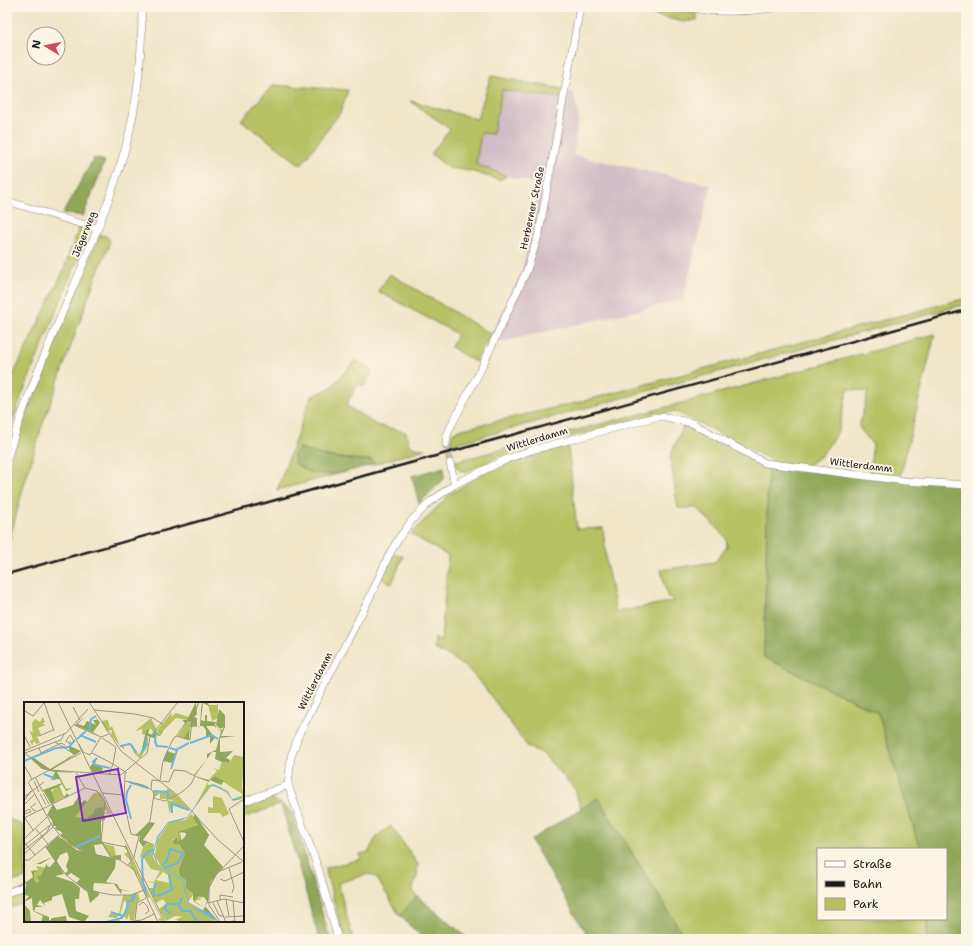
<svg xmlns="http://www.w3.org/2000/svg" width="973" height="946" font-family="'Shantell Sans',sans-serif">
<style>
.industrial{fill:#d2bdc6}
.green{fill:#b5c163;stroke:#686e40}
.forest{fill:#90a759;stroke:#56623a}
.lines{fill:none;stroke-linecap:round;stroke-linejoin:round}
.street-tunnel{stroke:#c5bea6;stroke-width:7;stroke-dasharray:7 3.5;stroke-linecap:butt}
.street-casing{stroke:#868172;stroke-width:8}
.street{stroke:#fff;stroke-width:7}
.rail{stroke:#1c1c1c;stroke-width:2.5}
.labels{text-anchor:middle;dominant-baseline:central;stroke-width:4;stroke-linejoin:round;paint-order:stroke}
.street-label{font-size:10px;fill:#1c1c1c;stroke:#fcf5e5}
.inset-river{fill:none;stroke:#6cb5e4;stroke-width:2}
.inset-road{fill:none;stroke:#9b9583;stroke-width:1}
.view{fill:#7b2cbf;fill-opacity:0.15;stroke:#7b2cbf;stroke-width:2}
.inset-edge{fill:none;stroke:#1c1c1c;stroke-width:2}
</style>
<rect width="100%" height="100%" fill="#fcf5e5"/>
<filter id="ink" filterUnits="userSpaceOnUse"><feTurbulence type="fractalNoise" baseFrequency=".025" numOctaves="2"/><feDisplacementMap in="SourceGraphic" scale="8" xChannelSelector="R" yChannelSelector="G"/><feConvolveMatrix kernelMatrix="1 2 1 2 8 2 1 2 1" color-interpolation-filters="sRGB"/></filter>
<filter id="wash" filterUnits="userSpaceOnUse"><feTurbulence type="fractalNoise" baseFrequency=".012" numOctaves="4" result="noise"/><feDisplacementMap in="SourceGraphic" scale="16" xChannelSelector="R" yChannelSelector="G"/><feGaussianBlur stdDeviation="0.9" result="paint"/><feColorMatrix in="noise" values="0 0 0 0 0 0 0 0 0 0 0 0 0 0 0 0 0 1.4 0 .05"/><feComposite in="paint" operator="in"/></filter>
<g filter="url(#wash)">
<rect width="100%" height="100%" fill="#efe6c8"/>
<path class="industrial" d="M502,90L561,98L573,91L579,118L573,155L711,185L683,300L501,342L491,334L522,272L540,184L506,176L476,164L481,133L493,134Z"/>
<g class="green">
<path d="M620,7H665L697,14V20L683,22Z"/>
<path d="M491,76L562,89L561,98L502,90L493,134L481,133L476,164L506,176L500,180L470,171L449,168L431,154L450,129L410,101L477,119Z"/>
<path d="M273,85L348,90L340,113L301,165L241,120Z"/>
<path d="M80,225L86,228L88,232L87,237L21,397L7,436V388L62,274Z"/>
<path d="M100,235L106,236L110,240L108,248L95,279L41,429L22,492L7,550V472L19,434L52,349L96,243Z"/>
<path d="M390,274L491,334L475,362L451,347L457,334L378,291Z"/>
<path d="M966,298V304L451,445L450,443L453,432L466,428L580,402Z"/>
<path d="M935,334L900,478L869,473L873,445L859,427L868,392L848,389L838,432L820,457L803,467L781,465L675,411L528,447L500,456L466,472L459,470L453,462L667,407Z"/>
<path d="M356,360L372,371L365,386L358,384L346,405L376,425L406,432C409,448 410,448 425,449L375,464L372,460C347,460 323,457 299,448L294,463L309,472L328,474L346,472L277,490L311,397L330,388Z"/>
<path d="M683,426L768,467L764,657L878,713L920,849H818V919H927V939H687L683,935L598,798L581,809L575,789L542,753L528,747L485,688L469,670L449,656L434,649L435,638L441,640L448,556L411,534L450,494L483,473L535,454L568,446L577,529L603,528L607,566L616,612L675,601L667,596L661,570L715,562L727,547L726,538L697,508H678L670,456Z"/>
<path d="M394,553L403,556L392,584L382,579Z"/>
<path d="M269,797L281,804L243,818V807Z"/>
<path d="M7,818L25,826V878L7,884Z"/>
<path d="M391,826L418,864L417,876L412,891L417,896L400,916L376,877L368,874L338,883L353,939H344L325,868L361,859L360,854L369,852C375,837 378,834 391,826Z"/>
<path d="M25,889V902L7,909V896Z"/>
</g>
<g class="forest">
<path d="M94,158L105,161L83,216L63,213Z"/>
<path d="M299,448C323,457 347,460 372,460L375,464C357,469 326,479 308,471C303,469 299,466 294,463V455Z"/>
<path d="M444,467V479L419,504L412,476Z"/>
<path d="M768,467L900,478L966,481V939H927V919H946V849H920L878,713L764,657Z"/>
<path d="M598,798L683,935L687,939H579L587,935L531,840Z"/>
<path d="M281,804L292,812L330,939H319Z"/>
<path d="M417,896L469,939H424L400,916Z"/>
</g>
</g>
<g filter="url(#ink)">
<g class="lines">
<path class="street-tunnel" d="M446,444L450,463"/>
<defs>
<g id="street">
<path d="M687,7C716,13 748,12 778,7"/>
<path d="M7,201L98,229"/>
<path d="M446,444L447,435L453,422L480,371L527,270L539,233L580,7"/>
<path d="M7,459C27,393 55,330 82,267C102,218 123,168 133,115C140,79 142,44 142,7"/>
<path d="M450,463L455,484"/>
<path d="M243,802L288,785"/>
<path d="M7,893L25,886"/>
<path d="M338,939L319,871L288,785L291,757L299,734L370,597L389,555L399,538L412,520L430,502L455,484L507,459L532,450L655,417H666L692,423L765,463L905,481L966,485"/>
</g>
</defs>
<use href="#street" class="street-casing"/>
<use href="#street" class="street"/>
<path class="rail" d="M7,574L966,310"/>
</g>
</g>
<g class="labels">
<g class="street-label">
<text transform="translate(532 208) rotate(-78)">Herberner Straße</text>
<text transform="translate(84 234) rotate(-68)">Jägerweg</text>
<text transform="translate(537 439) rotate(-17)">Wittlerdamm</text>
<text transform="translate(861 465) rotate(7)">Wittlerdamm</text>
<text transform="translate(315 681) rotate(-63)">Wittlerdamm</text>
</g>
</g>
<g transform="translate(24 702)">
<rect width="220" height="220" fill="#efe6c8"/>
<path d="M194,0V16L188,19L184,3H193ZM148,10L147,15L152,11L165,15L163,18L152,16L135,33L133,28L130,31L126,26L121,33L118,32V27L111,29L127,16L133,28ZM19,15L21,20L18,22L22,23L14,26L17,33L13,35L16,41L12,42L10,39L8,44L6,39L9,37L5,28L9,31L8,21L11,17L16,20ZM84,18L86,26L88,24L96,44L106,41L108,42L113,50L112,52L117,51L123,35L124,43L116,57L110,51L107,42L100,44V47L96,44L87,33L88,28L83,29L84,32L77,19ZM164,19H167L165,30L160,36L153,34ZM210,53L220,55L218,85L220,94L217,97L213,98L208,97L202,89L188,83L169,108L184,80V83L190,82L204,89L208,97L220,93L190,74L188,76L185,77L193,69L189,66L195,68L199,60L205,61ZM34,84L40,96L31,100L26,91ZM144,86L152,93L166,108L148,102L146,112L143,98L152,100L145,97H136V91L130,96L129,89H142ZM74,90L77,91L87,112L80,111L84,109L80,108L62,116L51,115L69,92ZM189,94L198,96L205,112L199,115L196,111H184V105L189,106ZM168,112L174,123L156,131L157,134L154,140L149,137L148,139L151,143L155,142L161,134L180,127L185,133L180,143L199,165L193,172L181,195L173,196L178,197L171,199L179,205L170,200L169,193L164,200L185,211L195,220L185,211L165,203L162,197L159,177L137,164L131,154L133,139L145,120L161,118ZM124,141L130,142L129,155L133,162L158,177L164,203L183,212L193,220L189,218V220H175L167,210L173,220H155L152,217L159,215L151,214L142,219L135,207L142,202L139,197L132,201L124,186H129L130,181L120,179L117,173L121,179L130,180L136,169L127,167L120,156L116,155L119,145ZM139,170L144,173L145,181L132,178ZM80,142L90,144L92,155L87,154ZM102,142L120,181L140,220L134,218L137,216L135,212L126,195L122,196L114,174L105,163L107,159L100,152L104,150L100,145ZM12,164L23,166L12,182L10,177V171L14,168ZM119,189L114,191L116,198L113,200L110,218H106L105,212L103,218L100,214L98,217H94L97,220H90L100,212L103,199H100L96,213L92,216L84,215L87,211L95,212L99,193H93H107Z" fill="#b5c163" fill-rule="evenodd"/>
<path d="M172,0L173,12L170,15L173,16V24H176L177,7L178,1V0H184L185,4L179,1L177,18L181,19V13H183V19L192,20L191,23L194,28H198L200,25L196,27L192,23L195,7L201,13V25L197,34H212L196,36V50L209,49L202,56L206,58L205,61L199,60L194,68L198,60L191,57L192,50H188L171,74L185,78L191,74L200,79L197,83L186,78L185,80L172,75L170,73L183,57V52L192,48L197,29L195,28L190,24H182L191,36L186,42V34L182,35V28L179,24L166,25L165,38L160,36L165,28L167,20L164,19L146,42L161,21L158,18H163ZM60,15L54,22L60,24L63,19L72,23L69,18H73L72,15L76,21L69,30L74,33L51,23ZM138,23L141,26L136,34L132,33L131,36L134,44L130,36L123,34L122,43L117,51L122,29L126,26L124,31L128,33L132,29L135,33L141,26ZM46,44L57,49L28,68L52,71L33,70L42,87L49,86L42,89L38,82L35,84L40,95L43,91L45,94L40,96L34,85L27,88L31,100L27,102L19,88L38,81L35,77L27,78L31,70L18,67L7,57L10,56L26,67L41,58L27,49L41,58L45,55L31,47L45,55L50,53L45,48ZM143,49L152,52L148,61L139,59ZM73,56L71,62L79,66L77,71L68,70L66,65ZM56,92L57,101L61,98L63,100L51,115L62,116L69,112L71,107L79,105L81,118L77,119V138L80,142L87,154L97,153V158L86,155L78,142L70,143L72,152L61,150L47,143L37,134L38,130L31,127L32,124H29L28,118L23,113L29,102L33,108L49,103ZM171,112L185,133L180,143L199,165L186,180L184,200L181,204L194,219L179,209L183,199L180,195L175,194L169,199V191L162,186V178L156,174L155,168L161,151L155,142L151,143L148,139L153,136L154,140L157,134V138L161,136L162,131L155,130L154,132V130L174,123L169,116ZM126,120L131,121L119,138L129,142L123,141L119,145L115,139L116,134L111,133ZM34,134L53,148L92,157L91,166L82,180L93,182L96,187L109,190L98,188L97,192L90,182L70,181L69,188L75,190V193L66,201L63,189L52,181L56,177L47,171L43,174L41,171L44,169L42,164L45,156L43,150L36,153L33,159L40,172L31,174L49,180L56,186L55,197H51L52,209L65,214L60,220L45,215L38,192L28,195V198L20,201L21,204L16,198L13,203L19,205H12L10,209L25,215V219L28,216L42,214L43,220H17L19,214L9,209L8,196L0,200L5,194L0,193L2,183L0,176L2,180L9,175L7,169L14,168L10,171V177L12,181L15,179L13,174H17L23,161V164L26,165L31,159L28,155L17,162H12L28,155L22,145ZM0,202L6,209L7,220H2L0,217Z" fill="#90a759"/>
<path d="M187,83H191L202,89L208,97L220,96L209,99L202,90L190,84L186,85L164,115L158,118L144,121L134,136L130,150L134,162L159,177L165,203L185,211L194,220L164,203L158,178L133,162L129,151L133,135L144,120L163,115Z" fill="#6cb5e4"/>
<path class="inset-river" d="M65,28L67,17L72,14M132,29L131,40L133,44L144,45M56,33L72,40M53,37L62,29M166,41L188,33L194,37M96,44L106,42L113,51M146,46L152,48L165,41M117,51L122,43L123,35M73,56L69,60L71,63L86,66M0,59L32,46L45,45L51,38M147,67L153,48M20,72L32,77M105,80L124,86M130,89L144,90V96M148,111V102L165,108M107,117L102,98L103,90L107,83M52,145L76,134M138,163L143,159L146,147L159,151L154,161L140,166M120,190L122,188L119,181L118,157L125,149L130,148M131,194L129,190L132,181M133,194L148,188L145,172M142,202L141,207L147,212M143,202H155L158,196M155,203L158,209H166L174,220M87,210L99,214M82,220L98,216L104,205L103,200L109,198L108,195L110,196L111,191"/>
<path class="inset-road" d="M20,0L30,29M34,0L141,220M65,0L97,49L152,92L194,138L220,160M49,5L56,18M70,8L111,12L129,16L138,22M1,9L9,14L21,0M50,23L77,35L85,32M0,33L6,45M15,34L29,28M46,39V42L42,39L46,33L50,39M31,40L50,52M55,42L59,50L66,53L77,35M15,46L17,51L37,41L41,43M0,49L42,31L64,7M0,51L25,68L97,73L123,51L126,35L154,0M1,51L37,38L40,32M68,51L89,62L92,45L78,36M0,63L8,77M52,71L61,86M101,71L100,100L107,132L115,134M85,73L89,62L103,71M11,75L19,90M136,78L139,59L149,37L152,34L166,38L168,18L175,0M5,79L57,51M10,79L15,90M101,79L119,83L128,88L130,92L126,119L116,130L110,155L104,163M4,80L29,125L42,140L60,150L96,158L110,168L134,220M127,87L128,78L145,80L150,68L161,69L171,74L167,82L158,90L141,99L129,96M19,91L25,102M78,91L100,93M16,92L22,103M0,95L20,80M220,97L205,107L220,140M0,99L7,89M0,103L11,92M12,108L10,109L7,105L12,101M0,110L5,107L7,110L0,112M0,115L10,129M0,116L61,86L73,89L81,100L77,140L102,145L107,157M12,127L24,142M0,137L23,115M0,140L11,153M0,144L26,123M21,144L42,173L61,188L89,193H107L120,188M0,148L23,130L27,121M0,152L29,125M0,158H5L35,133M205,166L210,185L208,191M196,169L218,160M196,177L201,179L220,170M202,198L205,214M193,199L202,220L210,219M196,199V193L209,195M209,199L211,220M184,201L200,197L220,201M189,201L195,213L200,215M115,203L119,200L123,204L125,209L121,212M201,215L220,214M111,218L113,201L122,196M99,220L118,218L130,212M196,220L185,203V185L192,173L220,144"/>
<path class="view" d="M94,67L102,111L59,119L52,75Z"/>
<rect width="220" height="220" class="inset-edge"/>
</g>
<rect width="973" height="946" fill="none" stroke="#fcf5e5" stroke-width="24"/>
<rect x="817" y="848" width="130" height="72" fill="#fcf5e5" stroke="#a29e95"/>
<rect x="825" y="861" width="20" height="6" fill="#ffffff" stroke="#a29e95"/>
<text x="853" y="868" font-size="12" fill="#1c1c1c">Straße</text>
<rect x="825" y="881" width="20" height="6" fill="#1c1c1c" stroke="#a29e95"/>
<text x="853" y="888" font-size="12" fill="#1c1c1c">Bahn</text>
<rect x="825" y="898" width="20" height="12" fill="#b5c163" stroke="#a29e95"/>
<text x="853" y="908" font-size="12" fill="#1c1c1c">Park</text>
<g transform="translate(46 46) rotate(280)"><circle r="19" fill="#fcf5e5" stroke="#a29e95"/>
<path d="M0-3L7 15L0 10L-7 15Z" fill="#d1495b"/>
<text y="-6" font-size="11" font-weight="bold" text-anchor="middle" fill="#1c1c1c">N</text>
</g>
</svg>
